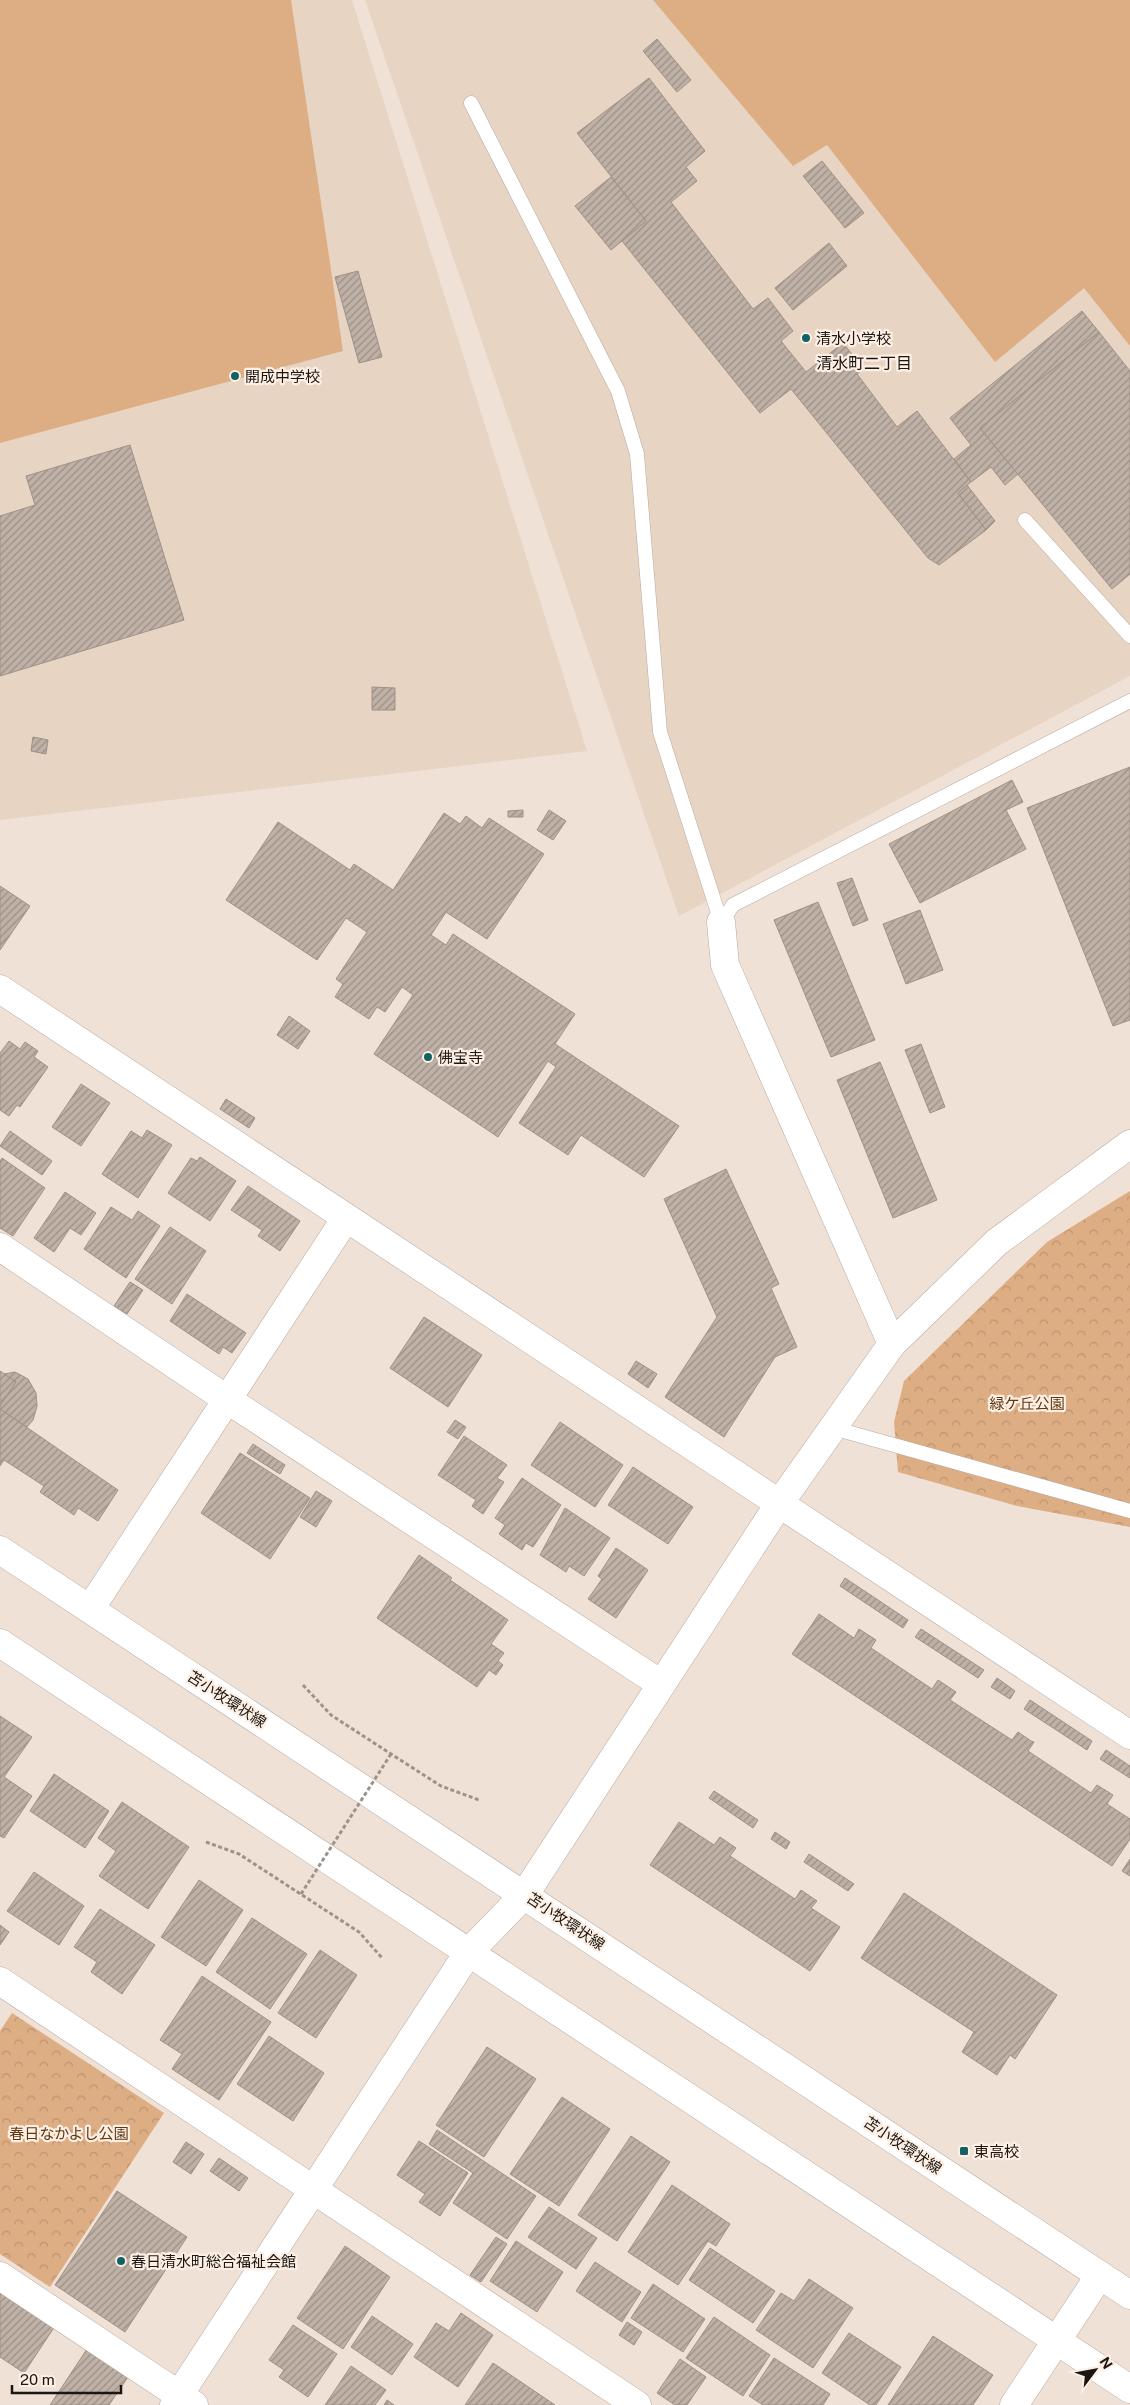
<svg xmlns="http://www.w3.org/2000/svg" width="1130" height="2405" font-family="'Public Sans','Noto Sans JP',sans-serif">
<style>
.built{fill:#e8d4c3}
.green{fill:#ddad84}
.park{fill:url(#park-crowns)}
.building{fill:url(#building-hatch);stroke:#9f9186}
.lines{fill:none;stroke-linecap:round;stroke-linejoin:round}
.lane-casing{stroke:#b7a99e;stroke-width:15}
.street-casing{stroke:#b7a99e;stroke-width:29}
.secondary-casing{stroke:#b7a99e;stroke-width:29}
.path{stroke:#9e938b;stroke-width:3;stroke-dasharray:4 2.5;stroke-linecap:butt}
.lane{stroke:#fff;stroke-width:14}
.street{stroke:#fff;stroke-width:28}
.secondary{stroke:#fff;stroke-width:28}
.path-bridge{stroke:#9e938b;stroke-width:3;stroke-dasharray:4 2.5;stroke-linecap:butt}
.poi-dot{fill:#116264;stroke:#fdefe3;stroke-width:2}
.labels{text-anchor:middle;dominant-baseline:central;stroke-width:4.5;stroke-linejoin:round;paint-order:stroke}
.poi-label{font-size:15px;fill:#1b1612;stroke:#fdefe3;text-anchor:start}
.park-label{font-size:15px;fill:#5d3812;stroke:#fdefe3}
.street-label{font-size:15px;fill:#1b1612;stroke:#fdefe3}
.neighbourhood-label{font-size:16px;fill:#1b1612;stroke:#fdefe3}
</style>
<defs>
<pattern id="park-crowns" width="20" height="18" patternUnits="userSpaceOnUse" patternTransform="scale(1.25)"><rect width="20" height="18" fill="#ddad84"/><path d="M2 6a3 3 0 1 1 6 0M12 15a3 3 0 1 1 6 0" fill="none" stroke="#bd9471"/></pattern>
<pattern id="building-hatch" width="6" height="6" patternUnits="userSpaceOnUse" patternTransform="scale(1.25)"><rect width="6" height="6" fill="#bfb1a6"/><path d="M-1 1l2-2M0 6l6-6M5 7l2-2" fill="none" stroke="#9a8f86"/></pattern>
</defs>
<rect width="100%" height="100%" fill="#f0e1d6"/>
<g class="built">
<path d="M0,0H352L587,751L0,820Z"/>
<path d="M365,0H1130V676L679,916Z"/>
</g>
<g class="green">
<path d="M0,0H291L343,351L0,443Z"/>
<path d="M653,0H1130V346L1084,288L995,362L827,145L793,166Z"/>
</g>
<g class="park">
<path d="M1130,1191V1527L1017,1506L898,1472L894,1422L904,1381L1047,1242Z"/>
<path d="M12,2013L164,2113L50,2287L0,2254V2031Z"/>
</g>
<g class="building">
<path d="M657,39L691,80L677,92L643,51Z"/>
<path d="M649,78L705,151L686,167L697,181L671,202L753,309L768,298L793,331L781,341L806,372L843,343L864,369L857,374L897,427L917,411L971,482L958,493L986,530L939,565L928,558L791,389L760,413L622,241L646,221L577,133Z"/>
<path d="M822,161L864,213L845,228L803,176Z"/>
<path d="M611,177L646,221L611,250L575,206Z"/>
<path d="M829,243L847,266L793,310L775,288Z"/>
<path d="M358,271L382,357L359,363L335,277Z"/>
<path d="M1082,311L1099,332L980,428L1018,474L1005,485L991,467L971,482L954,459L971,445L950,418Z"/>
<path d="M1099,332L1130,371V574L1112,589L980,428Z"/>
<path d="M130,445L184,620L0,676V516L35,505L26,476Z"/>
<path d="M967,485L995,521L986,530L958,493Z"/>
<path d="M372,687L395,688V710H372Z"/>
<path d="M33,737L48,740L46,754L31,751Z"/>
<path d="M1130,767V1020L1113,1026L1027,808Z"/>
<path d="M1012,780L1023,802L1006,810L1026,849L920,903L889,844Z"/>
<path d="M523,810V817H508V811Z"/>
<path d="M549,810L566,821L553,840L537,830Z"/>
<path d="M444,813L460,824L466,816L482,828L489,818L544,854L487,939L446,912L431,935L446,945L453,934L575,1014L555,1044L679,1126L644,1177L581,1135L568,1155L519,1123L556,1067L548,1061L498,1137L374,1054L413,995L402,987L385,1012L377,1007L369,1019L335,997L343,984L336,979L367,932L346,918L317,960L226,900L278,822L350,870L354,864L393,890Z"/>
<path d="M852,878L868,920L853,926L837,883Z"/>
<path d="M0,886L30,906L0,950Z"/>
<path d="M818,902L875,1040L831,1057L774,920Z"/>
<path d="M920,910L943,970L906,984L883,924Z"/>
<path d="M289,1016L310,1031L298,1049L277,1035Z"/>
<path d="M9,1041L20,1049L25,1042L38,1051L34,1057L48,1067L20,1107L17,1105L9,1116L0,1110V1053Z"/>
<path d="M921,1044L945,1107L930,1113L905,1050Z"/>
<path d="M880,1062L937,1200L893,1218L837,1080Z"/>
<path d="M81,1084L110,1103L81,1146L52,1127Z"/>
<path d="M226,1099L255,1118L249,1128L220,1109Z"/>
<path d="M147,1130L172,1145L138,1198L102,1174L131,1131L142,1138Z"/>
<path d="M10,1131L52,1161L42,1175L0,1146Z"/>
<path d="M200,1157L236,1181L210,1221L168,1193L191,1158L197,1161Z"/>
<path d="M2,1158L45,1188L13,1236L0,1228V1161Z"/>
<path d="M726,1169L779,1284L771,1288L797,1347L775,1357L724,1437L665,1397L717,1317L664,1199Z"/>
<path d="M248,1186L300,1221L280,1251L258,1236L262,1230L231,1210Z"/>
<path d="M65,1192L96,1213L81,1235L70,1228L54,1252L34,1238Z"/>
<path d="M111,1207L132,1220L138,1211L160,1226L126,1278L84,1249Z"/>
<path d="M170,1227L206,1251L172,1304L135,1279Z"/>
<path d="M130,1282L143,1290L127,1314L114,1306Z"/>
<path d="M187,1294L246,1333L232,1353L223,1347L219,1354L170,1321Z"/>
<path d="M424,1317L482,1355L448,1407L390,1368Z"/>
<path d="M636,1361L657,1374L648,1388L628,1374Z"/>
<path d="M0,1371L16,1382L0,1406Z"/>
<path d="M15,1372L28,1379L36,1393L37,1406L33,1420L27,1427L0,1409V1406L16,1382L4,1374Z"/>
<path d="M0,1409L118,1490L98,1521L78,1508L74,1515L40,1492L44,1486L4,1460L0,1466Z"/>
<path d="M455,1420L466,1427L458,1439L447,1432Z"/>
<path d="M560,1422L623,1465L595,1507L531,1465Z"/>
<path d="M464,1436L507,1465L497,1478L504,1482L483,1514L472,1506L476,1500L438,1475Z"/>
<path d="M253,1444L285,1465L280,1474L247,1453Z"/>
<path d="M240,1453L310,1498L270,1559L201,1513Z"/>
<path d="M633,1467L693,1507L668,1544L608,1505Z"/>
<path d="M522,1478L561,1505L533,1547L526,1543L522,1550L499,1534L505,1525L495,1518Z"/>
<path d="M316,1491L332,1501L316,1527L300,1517Z"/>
<path d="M565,1508L610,1538L584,1576L569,1566L566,1572L540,1555Z"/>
<path d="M616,1548L648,1570L616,1618L588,1599L602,1579L598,1576Z"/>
<path d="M419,1555L452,1578L450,1580L508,1620L491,1644L504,1653L498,1661L503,1665L496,1675L489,1670L477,1687L377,1618Z"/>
<path d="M845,1578L908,1620L903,1628L840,1586Z"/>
<path d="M819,1614L854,1638L859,1629L876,1640L871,1648L932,1689L938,1680L956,1692L950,1700L1012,1740L1018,1732L1031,1741L1034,1742L1028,1751L1091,1793L1097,1785L1113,1795L1107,1804L1130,1819V1839L1112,1866L792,1654Z"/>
<path d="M921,1629L984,1670L978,1678L915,1637Z"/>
<path d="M997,1678L1015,1691L1010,1699L991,1687Z"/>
<path d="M1030,1700L1092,1741L1087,1750L1024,1709Z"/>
<path d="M0,1716L32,1737L4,1777L32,1796L4,1838L0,1836Z"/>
<path d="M1106,1750L1130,1766V1778L1100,1759Z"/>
<path d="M54,1774L109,1811L85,1848L30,1811Z"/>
<path d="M714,1791L758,1820L753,1828L709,1798Z"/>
<path d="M122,1802L189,1847L148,1909L99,1876L116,1851L98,1838Z"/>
<path d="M679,1822L714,1845L720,1837L736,1848L730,1856L795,1899L801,1890L817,1901L811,1908L840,1927L810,1971L650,1865Z"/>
<path d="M775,1832L790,1842L786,1849L771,1839Z"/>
<path d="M809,1854L854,1884L848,1891L804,1862Z"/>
<path d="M1130,1859V1876L1122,1871Z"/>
<path d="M34,1872L84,1906L59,1945L7,1911Z"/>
<path d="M199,1880L243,1910L206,1966L161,1937Z"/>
<path d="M904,1893L1057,1995L1015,2059L1010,2055L997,2075L962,2052L974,2032L861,1958Z"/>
<path d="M100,1909L155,1945L122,1994L91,1972L97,1962L74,1947Z"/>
<path d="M252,1918L307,1954L270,2009L216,1972Z"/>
<path d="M0,1925L9,1932L0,1945Z"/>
<path d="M320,1950L357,1975L316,2038L278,2013Z"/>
<path d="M202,1976L271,2022L219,2100L172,2069L182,2054L160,2040Z"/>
<path d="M269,2036L324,2073L293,2121L237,2084Z"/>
<path d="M487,2047L536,2079L484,2157L436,2125Z"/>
<path d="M562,2097L610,2129L559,2206L510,2174Z"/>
<path d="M437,2130L536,2196L507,2239L453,2203L473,2173L429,2144Z"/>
<path d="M631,2136L670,2162L617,2241L578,2215Z"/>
<path d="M419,2141L468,2173L440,2216L419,2202L425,2194L397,2175Z"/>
<path d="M186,2142L204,2154L191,2174L173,2162Z"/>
<path d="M219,2158L248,2178L239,2191L210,2171Z"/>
<path d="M672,2185L730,2224L716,2246L708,2241L678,2285L628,2252Z"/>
<path d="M117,2191L187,2237L125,2332L55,2285Z"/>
<path d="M549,2207L597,2238L576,2269L528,2237Z"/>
<path d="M496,2237L507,2244L481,2282L470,2275Z"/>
<path d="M516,2241L563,2272L537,2312L490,2281Z"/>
<path d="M345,2246L390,2277L343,2349L297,2318Z"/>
<path d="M710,2248L775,2291L753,2323L689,2280Z"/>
<path d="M595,2262L641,2292L622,2322L576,2291Z"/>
<path d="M809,2279L853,2308L813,2368L756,2330L781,2293L794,2301Z"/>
<path d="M653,2284L705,2319L683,2352L631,2318Z"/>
<path d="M0,2290L55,2326L24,2373L0,2357Z"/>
<path d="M461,2313L493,2335L458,2387L414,2357L436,2323L449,2331Z"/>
<path d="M372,2316L413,2344L392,2375L351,2347Z"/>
<path d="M714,2317L770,2355L743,2396L686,2358Z"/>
<path d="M627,2322L642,2332L634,2345L619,2335Z"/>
<path d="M293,2325L337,2354L308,2397L279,2377L284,2370L269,2360Z"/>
<path d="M849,2333L901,2367L876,2405H870L822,2373Z"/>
<path d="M933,2336L993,2375L973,2405H888Z"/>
<path d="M87,2349L128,2377L109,2405H50Z"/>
<path d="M774,2358L830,2394L823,2405H763L749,2396Z"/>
<path d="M680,2359L706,2377L687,2405H675L657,2393Z"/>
<path d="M493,2363L555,2405H465Z"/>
<path d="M351,2366L386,2390L375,2405H325Z"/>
<path d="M387,2400L394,2405H384Z"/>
</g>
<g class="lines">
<defs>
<g id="lane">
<path d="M471,103L618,391L637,454L660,732L721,922"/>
<path d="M1025,520L1130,636"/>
<path d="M721,922L733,905L1130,701"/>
<path d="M833,1428L1130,1511"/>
</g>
<g id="street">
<path d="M721,922L725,965L892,1344"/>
<path d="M0,989L1130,1735"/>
<path d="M0,1247L228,1400L661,1684"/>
<path d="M90,1609L346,1218"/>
<path d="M0,1981L637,2405"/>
<path d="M0,2276L194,2405"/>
<path d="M174,2405L179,2395L468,1953"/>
<path d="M1014,2405L1100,2275"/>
</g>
<g id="secondary">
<path d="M0,1550L1130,2295"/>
<path d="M0,1643L1130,2389"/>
<path d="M468,1953L525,1894L779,1504L892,1344L997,1242L1130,1144"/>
</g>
</defs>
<use href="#lane" class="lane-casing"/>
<use href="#street" class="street-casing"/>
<use href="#secondary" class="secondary-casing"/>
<g class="path">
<path d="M303,1685L331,1715L391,1754L441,1786L479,1800"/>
<path d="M206,1842L239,1854L359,1932L383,1959"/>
</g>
<use href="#lane" class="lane"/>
<use href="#street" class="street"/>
<use href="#secondary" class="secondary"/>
<path class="path-bridge" d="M301,1894L391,1754"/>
</g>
<g class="poi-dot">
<circle cx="806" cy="338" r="5"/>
<circle cx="235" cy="376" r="5"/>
<circle cx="428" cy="1057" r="5"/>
<rect x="959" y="2146" width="10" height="10" rx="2.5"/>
<circle cx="121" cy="2261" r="5"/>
</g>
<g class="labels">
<g class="poi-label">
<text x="816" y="338">清水小学校</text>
<text x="245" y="376">開成中学校</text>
<text x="438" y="1057">佛宝寺</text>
<text x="974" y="2151">東高校</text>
<text x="131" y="2261">春日清水町総合福祉会館</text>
</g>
<g class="park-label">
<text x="1027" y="1403">緑ケ丘公園</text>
<text x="69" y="2133">春日なかよし公園</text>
</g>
<g class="street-label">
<text transform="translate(227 1699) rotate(33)">苫小牧環状線</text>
<text transform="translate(566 1921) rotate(34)">苫小牧環状線</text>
<text transform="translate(903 2145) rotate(34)">苫小牧環状線</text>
</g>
<g class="neighbourhood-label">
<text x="864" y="363">清水町二丁目</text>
</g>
</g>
<g transform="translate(1095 2370) rotate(58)" stroke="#fdefe3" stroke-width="4" paint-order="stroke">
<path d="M0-4L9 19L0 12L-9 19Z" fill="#1b1612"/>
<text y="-8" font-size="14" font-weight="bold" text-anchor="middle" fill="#1b1612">N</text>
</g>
<path d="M12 2385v8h109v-8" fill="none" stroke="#1b1612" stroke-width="2.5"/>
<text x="20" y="2385" font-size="15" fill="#1b1612" stroke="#fdefe3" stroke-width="4" paint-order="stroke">20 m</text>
</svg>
